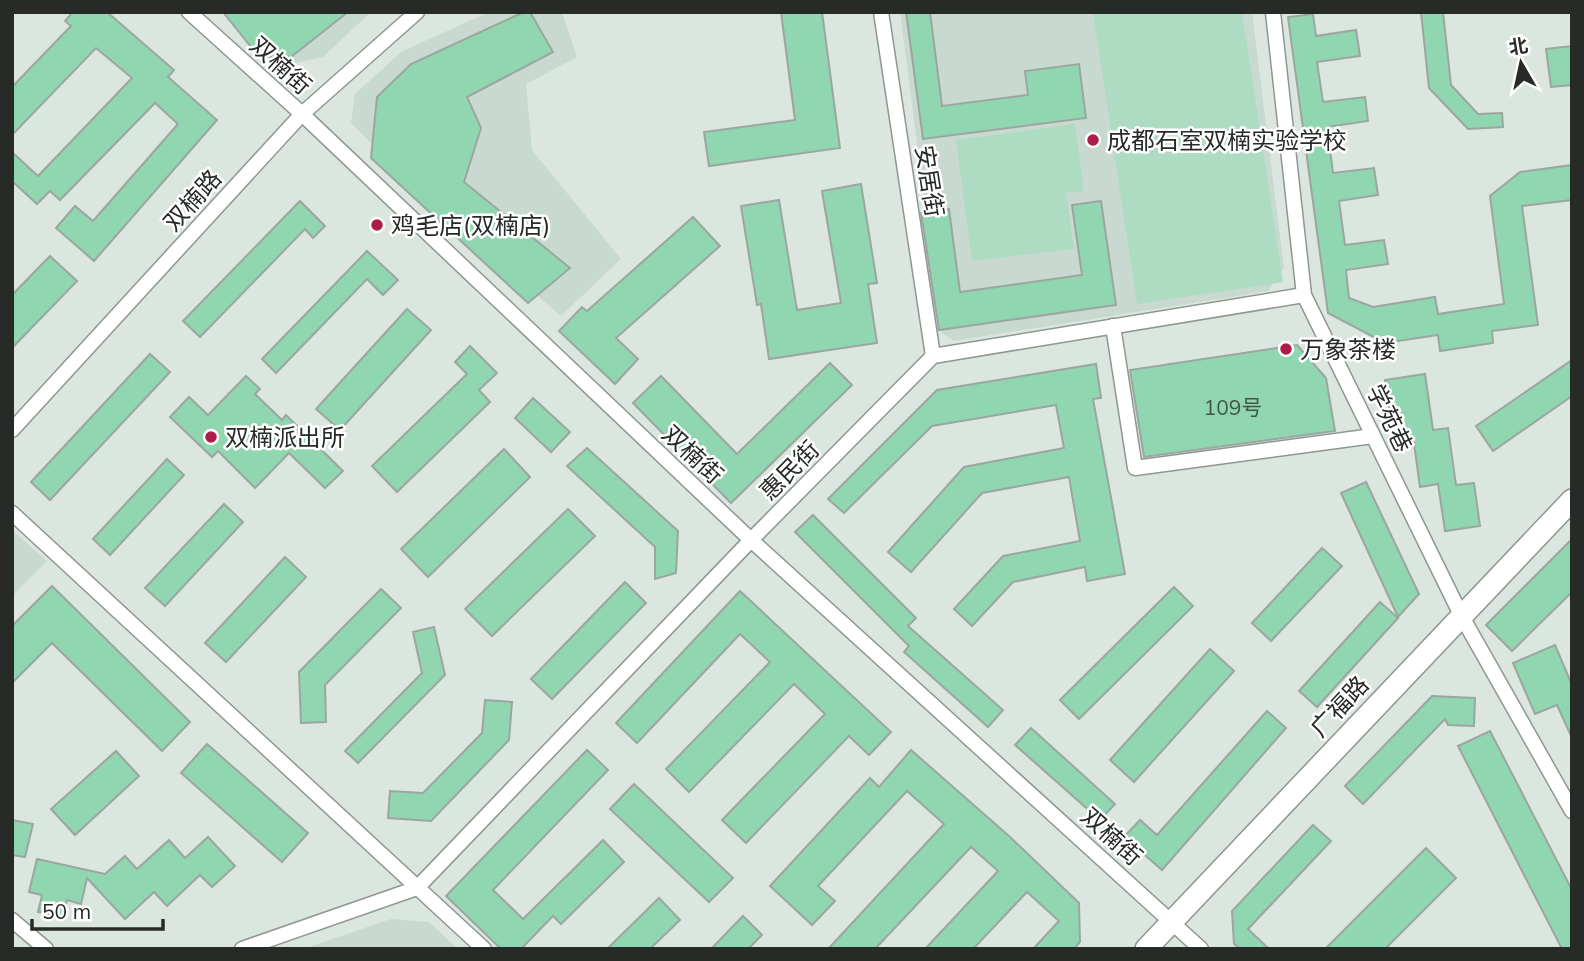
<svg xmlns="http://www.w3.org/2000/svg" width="1584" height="961" font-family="Mulish,'Noto Sans SC',sans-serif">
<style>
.built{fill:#c8dad0}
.green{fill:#aedcc3}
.building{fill:#90d6b1;stroke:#9ca6a0;stroke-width:2}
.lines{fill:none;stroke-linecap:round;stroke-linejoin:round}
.street-casing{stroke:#8e9792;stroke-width:17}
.secondary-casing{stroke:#8e9792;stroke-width:24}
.street{stroke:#fff;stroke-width:14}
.secondary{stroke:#fff;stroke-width:21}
.poi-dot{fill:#af1c48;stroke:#fff;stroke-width:2.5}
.labels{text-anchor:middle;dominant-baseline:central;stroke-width:5;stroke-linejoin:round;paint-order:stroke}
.number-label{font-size:21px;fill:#41564a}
.street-label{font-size:24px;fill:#272b28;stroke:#fff}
.poi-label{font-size:24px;fill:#272b28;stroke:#fff;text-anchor:start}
</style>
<rect width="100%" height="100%" fill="#dbe6df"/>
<g class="built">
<path d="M229,12H371L323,57L282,66Z"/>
<path d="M489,12H562L577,57L526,84L532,150L621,259L561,316L454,226L351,123L355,94L401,52Z"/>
<path d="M900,12H1252L1284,268L1268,291L954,341L942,333Z"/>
<path d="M12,530L47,561L12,596Z"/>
<path d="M391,919L429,922L458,949H303Z"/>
</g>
<g class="green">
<path d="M1093,12H1242L1283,282L1137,304Z"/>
<path d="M1075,124L1084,191L1066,193L1074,249L972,261L956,140Z"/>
</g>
<g class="building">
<path d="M73,12H107L174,70L168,77L217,120L94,261L56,228L75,206L93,221L178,124L155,103L60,200L50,191L37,204L12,181V152L38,176L132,78L96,48L12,135V87L71,26L65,21Z"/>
<path d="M223,12H348L291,57H259Z"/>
<path d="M524,12H530L553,52L467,97L481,128L464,182L570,268L528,303L371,158L377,97L411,64Z"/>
<path d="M781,12H822L840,148L709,166L704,132L795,120Z"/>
<path d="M906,12H930L942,106L1028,95L1025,71L1079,64L1086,118L923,139Z"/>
<path d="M1421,12H1443L1451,85L1478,114L1502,113L1503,127L1468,129L1429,88Z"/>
<path d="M1313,14L1316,36L1356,30L1360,56L1317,62L1323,102L1365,97L1368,121L1327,127L1333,173L1374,168L1378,195L1339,201L1345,245L1384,240L1388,264L1346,270L1349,298L1373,307L1435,297L1438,314L1504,304L1490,196L1520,172L1572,165V200L1522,206L1538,325L1492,331L1493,343L1440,351L1438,335L1385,343L1328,313L1288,17Z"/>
<path d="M1572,46V85L1551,87L1546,49Z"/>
<path d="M861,184L877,283L868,284L877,343L769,359L761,304L757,305L741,206L779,200L797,310L841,303L822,191Z"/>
<path d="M300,201L325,226L313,238L305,229L200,337L183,321Z"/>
<path d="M1101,201L1116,305L939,330L921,213L949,209L960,292L1082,275L1072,205Z"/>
<path d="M693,217L720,246L616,338L638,359L615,384L559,331L582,307L587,311Z"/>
<path d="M367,251L398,280L383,295L367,279L276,373L262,359Z"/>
<path d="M50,256L77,281L12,348V295Z"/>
<path d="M407,309L431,330L340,430L316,409Z"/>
<path d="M1297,345L1326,378L1335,431L1144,457L1130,370Z"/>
<path d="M470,346L497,373L479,390L490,402L397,492L372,466L467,374L455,362Z"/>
<path d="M150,354L170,372L50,500L31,482Z"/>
<path d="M1572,360V396L1493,451L1476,426Z"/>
<path d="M830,363L852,385L731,503L633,403L661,376L737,454Z"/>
<path d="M1096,364L1101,398L1093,399L1125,574L1087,581L1085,567L1013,582L972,626L954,609L1003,556L1080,541L1069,477L982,493L911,572L888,552L964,467L1064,448L1056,405L932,426L844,513L828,499L937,390Z"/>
<path d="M1425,374L1433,430L1448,428L1456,485L1474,483L1480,526L1445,531L1438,484L1420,487L1413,436L1393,439L1385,380Z"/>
<path d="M246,376L260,389L255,394L282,420L286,415L343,471L325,488L289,453L255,488L218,451L212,457L170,417L189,397L208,415Z"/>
<path d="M533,398L570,432L551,452L515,418Z"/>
<path d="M587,448L678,531L676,573L655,579V547L567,466Z"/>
<path d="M504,449L530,477L428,577L401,549Z"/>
<path d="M167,459L184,475L110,555L93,539Z"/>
<path d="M1366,482L1419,594L1398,617L1341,493Z"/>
<path d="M224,504L243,522L165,606L145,588Z"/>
<path d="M568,509L595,536L492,636L465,609Z"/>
<path d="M813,515L916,618L908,626L1003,710L988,727L904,652L909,646L795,532Z"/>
<path d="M1572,539V592L1512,651L1486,625Z"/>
<path d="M1322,548L1342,566L1271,641L1252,623Z"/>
<path d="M285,557L306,577L226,662L205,643Z"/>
<path d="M625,582L646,603L552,699L531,679Z"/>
<path d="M52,586L190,722L162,751L52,643L12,683V626Z"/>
<path d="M1174,587L1193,606L1079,719L1060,700Z"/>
<path d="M381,589L401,608L325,685L326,722L301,723L299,672Z"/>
<path d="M740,591L891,732L869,755L849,736L746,843L722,820L825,714L794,684L689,792L666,769L770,662L740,634L637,743L616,723Z"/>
<path d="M1380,602L1398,618L1317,707L1299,691Z"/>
<path d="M434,627L445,675L358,763L345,751L422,673L413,632Z"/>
<path d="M1555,645L1572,685V738L1557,705L1535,714L1513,663Z"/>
<path d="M1210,649L1234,671L1134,782L1110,760Z"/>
<path d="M1432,696L1475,698L1474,726L1448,725L1445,719L1363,804L1345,786Z"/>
<path d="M485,700L512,702L509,740L431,821L388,818L390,791L423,793L482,733Z"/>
<path d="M1267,711L1286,728L1162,870L1124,837L1140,820L1157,835Z"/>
<path d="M1031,728L1115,804L1100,820L1015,745Z"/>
<path d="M1490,731L1572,890V949H1562L1458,746Z"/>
<path d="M207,744L308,833L282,862L181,773Z"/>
<path d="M587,750L608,770L493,890L523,919L603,840L624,862L561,924L553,916L521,949H501L446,896Z"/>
<path d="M911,750L1009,836L1079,903L1080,942L1074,949H1033L1059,921L1027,892L973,949H925L998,871L971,847L875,949H828L944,824L907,791L818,886L835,901L812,925L770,886L870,778L879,787Z"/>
<path d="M116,751L139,776L75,835L51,809Z"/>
<path d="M634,784L733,878L709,902L610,809Z"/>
<path d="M12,820L33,824L25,857L12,855Z"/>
<path d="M1313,825L1331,841L1248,929L1269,949H1241L1234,944L1232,911Z"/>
<path d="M208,837L235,866L212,887L200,875L167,906L154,892L125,919L87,878L81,904L67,900L63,917L38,912L42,895L29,892L37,859L105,874L125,856L137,869L169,840L185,858Z"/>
<path d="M1426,848L1456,878L1385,949H1325Z"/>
<path d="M659,898L680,920L650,949H607Z"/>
<path d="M743,916L762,935L748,949H711Z"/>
</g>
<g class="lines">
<defs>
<g id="street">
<path d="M189,12L302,114L751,540L1201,949"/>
<path d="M881,12L933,356"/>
<path d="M1273,12L1304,295L1461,615L1572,811"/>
<path d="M1113,326L1135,468L1373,436"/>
<path d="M12,430L302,114L417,12"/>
<path d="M12,513L484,949"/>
<path d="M12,920L46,949"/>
<path d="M242,949L417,888L751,540L933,356L1304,295"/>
</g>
<path id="secondary" d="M1146,949L1572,500"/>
</defs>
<use href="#street" class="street-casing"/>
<use href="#secondary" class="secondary-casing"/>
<use href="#street" class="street"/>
<use href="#secondary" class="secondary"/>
</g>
<g class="poi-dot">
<circle cx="1093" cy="140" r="7"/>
<circle cx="377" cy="225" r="7"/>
<circle cx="1286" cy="349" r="7"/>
<circle cx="211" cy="437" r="7"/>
</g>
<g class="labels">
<g class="number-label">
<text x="1233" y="407">109号</text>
</g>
<g class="street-label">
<text transform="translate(281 65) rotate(42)">双楠街</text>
<text transform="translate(930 181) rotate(81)">安居街</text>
<text transform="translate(192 200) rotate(-48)">双楠路</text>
<text transform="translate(1390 418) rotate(64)">学苑巷</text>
<text transform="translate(693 454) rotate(43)">双楠街</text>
<text transform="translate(789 470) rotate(-45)">惠民街</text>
<text transform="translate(1339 706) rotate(-47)">广福路</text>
<text transform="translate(1112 836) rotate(42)">双楠街</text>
</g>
<g class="poi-label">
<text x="1107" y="140">成都石室双楠实验学校</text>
<text x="391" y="225">鸡毛店(双楠店)</text>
<text x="1300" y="349">万象茶楼</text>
<text x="225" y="437">双楠派出所</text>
</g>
</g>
<rect width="1584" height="961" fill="none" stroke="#272b28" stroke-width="28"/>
<g transform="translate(1521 63) rotate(351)" stroke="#ffffff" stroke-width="5" paint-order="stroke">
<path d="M0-5L12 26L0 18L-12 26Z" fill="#272b28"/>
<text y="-10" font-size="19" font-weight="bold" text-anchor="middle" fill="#272b28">北</text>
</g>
<path d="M32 919v10h131v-10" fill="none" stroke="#272b28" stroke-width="3.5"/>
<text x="42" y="919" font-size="21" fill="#272b28" stroke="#ffffff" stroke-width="5" paint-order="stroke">50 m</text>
</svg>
